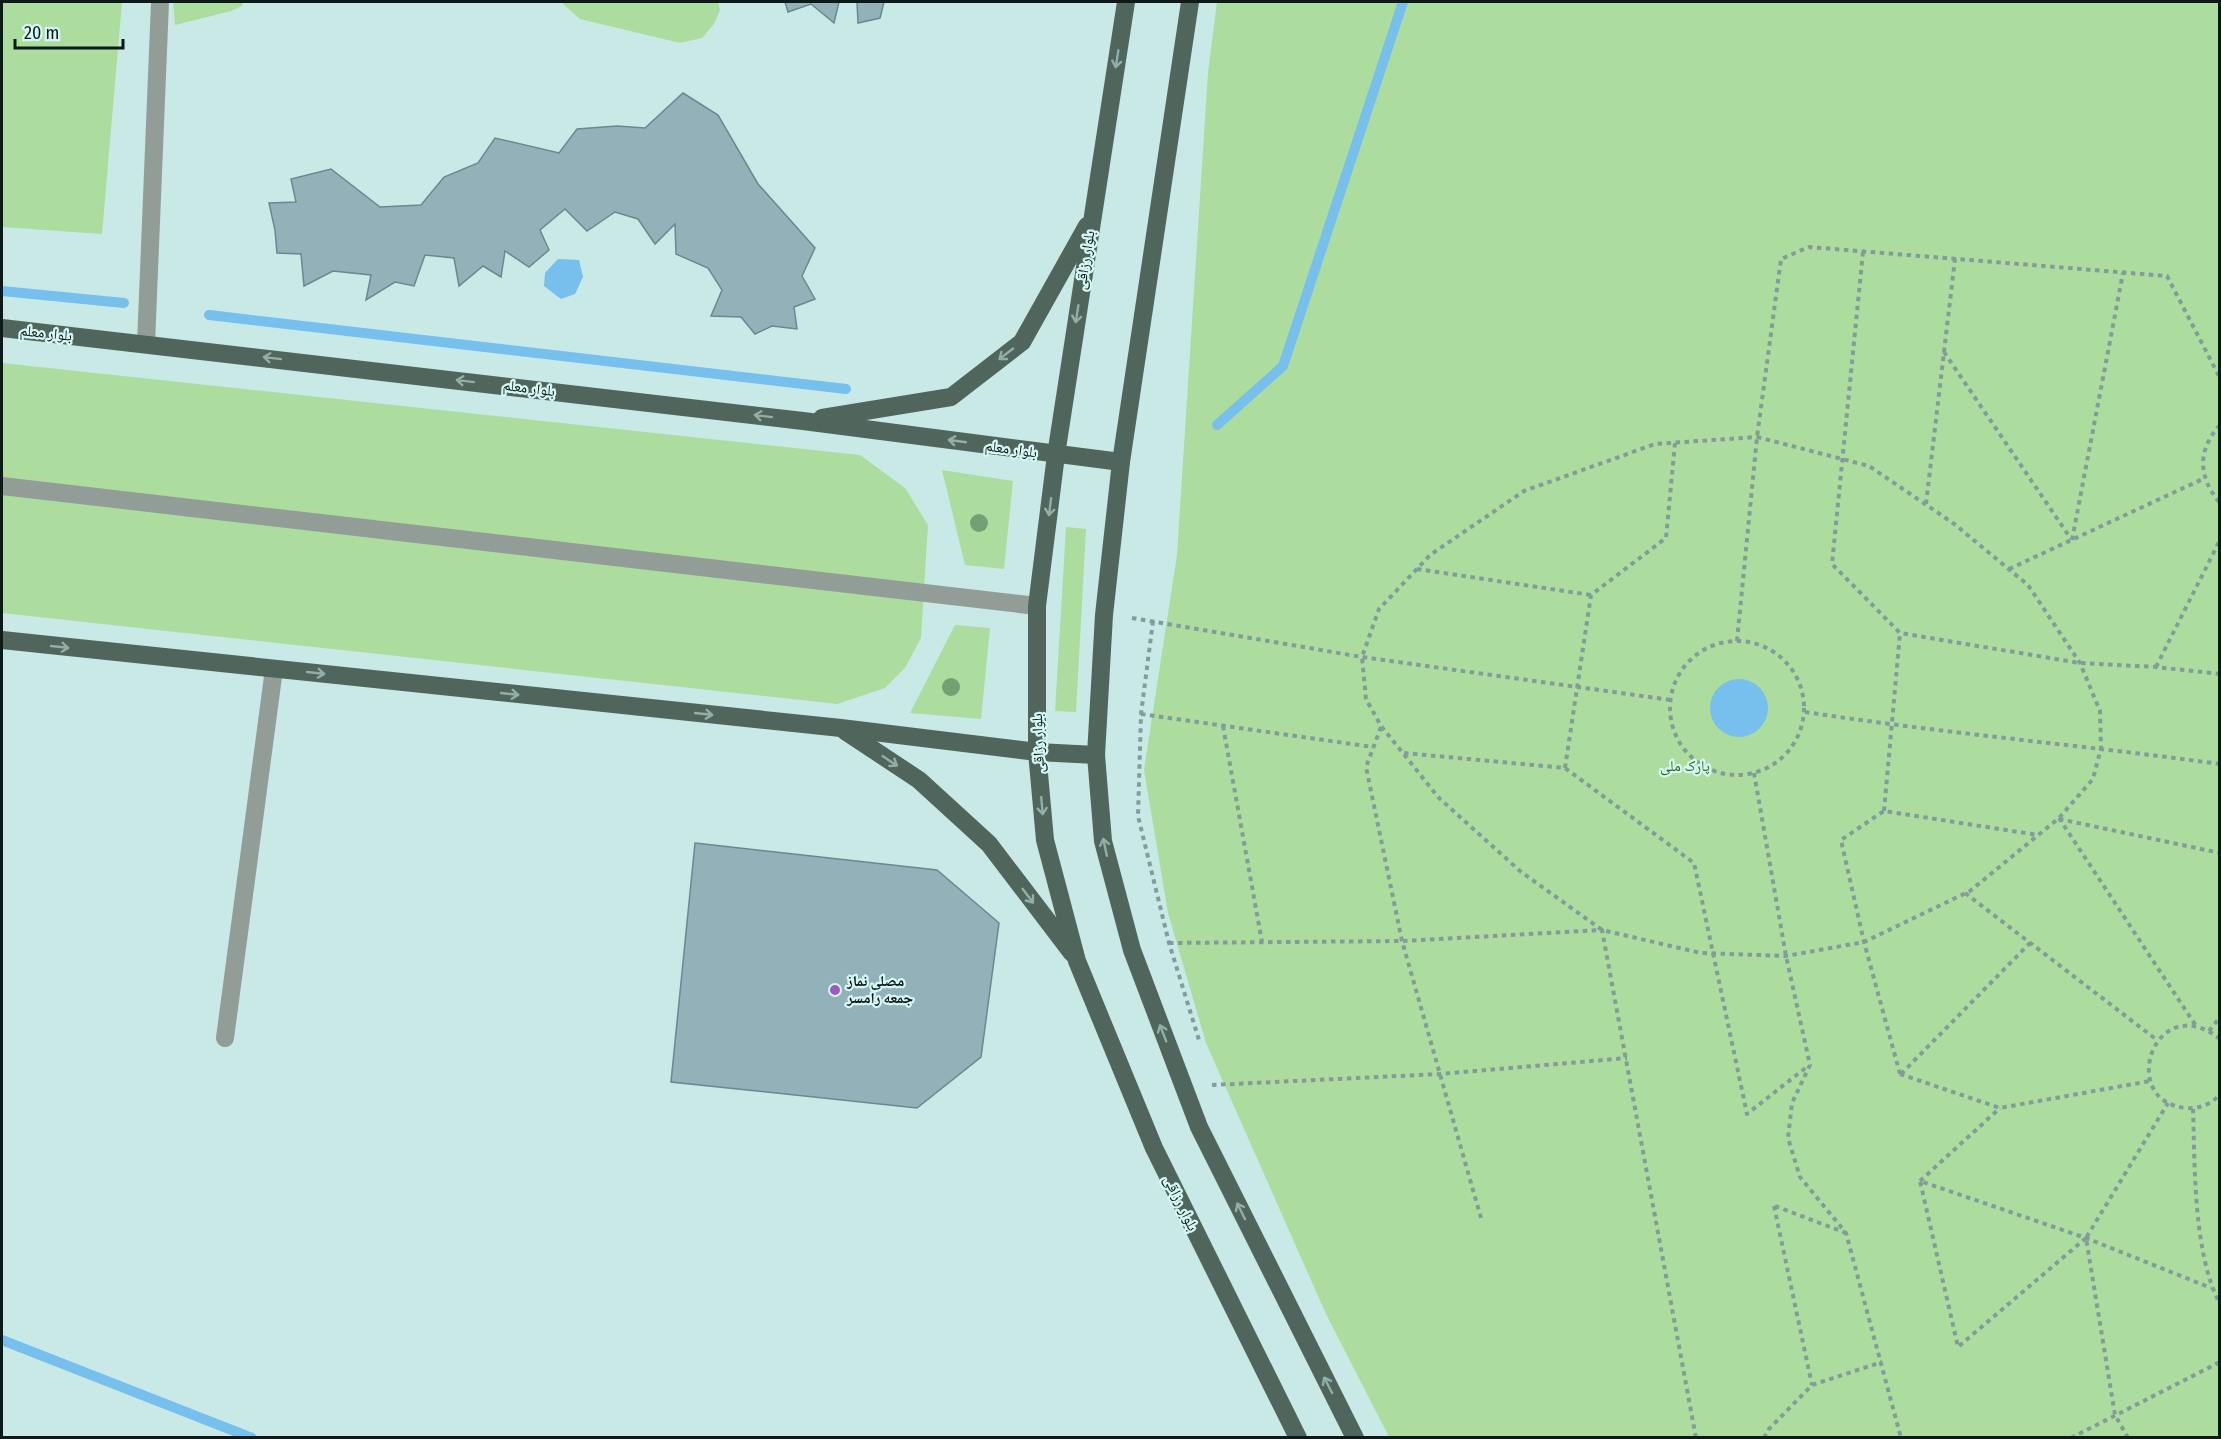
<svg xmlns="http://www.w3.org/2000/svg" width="2221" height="1439" font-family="'Fira Sans Condensed','Noto Naskh Arabic',sans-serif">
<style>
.green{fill:#acdd9f}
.water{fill:#77bfed}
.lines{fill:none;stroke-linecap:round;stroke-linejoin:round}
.stream{stroke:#77bfed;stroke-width:10}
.building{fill:#93b1b8;stroke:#6a888f;stroke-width:1.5}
.path{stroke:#839c9a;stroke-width:4;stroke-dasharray:4.5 4.5;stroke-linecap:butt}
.street{stroke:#929d97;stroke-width:18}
.primary{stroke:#50655b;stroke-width:18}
.tree{fill:#72a274}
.oneway{stroke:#92aea7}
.poi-dot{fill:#9f56c9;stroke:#d5f7f3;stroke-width:2}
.labels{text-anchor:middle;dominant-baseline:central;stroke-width:4.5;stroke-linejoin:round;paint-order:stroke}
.street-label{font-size:15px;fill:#0e1a19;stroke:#d5f7f3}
.park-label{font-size:15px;fill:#2b6817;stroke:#d5f7f3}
.poi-label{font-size:15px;font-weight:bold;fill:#0e1a19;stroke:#d5f7f3;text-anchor:start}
</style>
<rect width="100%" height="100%" fill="#c8e9e6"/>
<g class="green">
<path d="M2,2H122L102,234L2,227Z"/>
<path d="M173,2H243L242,6L231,11L175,25Z"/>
<path d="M561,2H718L720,10L714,24L702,38L680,43L580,19Z"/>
<path d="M1217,2H2219V1437H1389L1326,1314L1206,1043L1168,913L1144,770L1177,555L1208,72Z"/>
<path d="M2,363L860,455L905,488L928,525L921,638L905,668L885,688L837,704L2,613Z"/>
<path d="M942,470L1013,481L1004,569L965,565Z"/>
<path d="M1066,527L1086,529L1076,712L1055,711Z"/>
<path d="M955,625L990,628L981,719L910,713Z"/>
</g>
<g class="water">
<path d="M558,259L579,260L583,277L575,294L561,299L544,286L545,273Z"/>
<circle cx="1739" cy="708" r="29"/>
</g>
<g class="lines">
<g class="stream">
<path d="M2,291L124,303"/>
<path d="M209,315L846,389"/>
<path d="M1217,425L1283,366L1403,2"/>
<path d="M2,1340L252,1438"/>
</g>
</g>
<g class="building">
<path d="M785,2H839L834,23L811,4L788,12Z"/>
<path d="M857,2H884L880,18L858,23Z"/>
<path d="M683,93L718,115L758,184L815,248L802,276L815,299L794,307L797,329L772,326L755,334L741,317L711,316L722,290L708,268L676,254L675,224L655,244L638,219L615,212L587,231L565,209L540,230L549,250L529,267L505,251L501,277L483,266L459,286L454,258L425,255L414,286L395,282L366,300L371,275L333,271L304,286L301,254L277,253L275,230L269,203L296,202L291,179L331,169L380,207L421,205L444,177L478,163L495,138L559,153L577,129L617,126L645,128Z"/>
<path d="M695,843L937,870L999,923L981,1057L917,1108L671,1082Z"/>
</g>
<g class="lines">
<g class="path">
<path d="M1863,252L1832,564L1900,633L2080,663L2156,667L2220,674"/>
<path d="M1944,352L2071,539"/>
<path d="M2220,425C2197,450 2198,477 2220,503"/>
<path d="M1757,437L1869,466L1953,523L2028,585L2080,663L2100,711L2101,748L2093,779L2059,818L1970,891L1864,942L1786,956L1701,953L1602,930L1520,871L1439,798L1381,726L1366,699L1362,657L1379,609L1417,569L1430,555L1524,491L1655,444Z"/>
<path d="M1926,504L1955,259"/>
<path d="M2072,540L2123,273"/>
<path d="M1417,569L1591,595"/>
<path d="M2009,569L2205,478"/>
<path d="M1132,618L1362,657L1671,700"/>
<path d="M1153,621L1141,714L1138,816L1169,943L1199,1040"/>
<path d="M1737,641L1757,437L1781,259L1809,247L2167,276L2220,378"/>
<circle cx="1737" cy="708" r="67"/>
<path d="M2156,667L2220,540"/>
<path d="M1805,712C1942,733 2081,745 2220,764"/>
<path d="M1141,714L1373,747"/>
<path d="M1223,726L1262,942"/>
<path d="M1381,727L1366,767L1402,941L1481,1218"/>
<path d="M1404,753L1565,768L1694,863L1747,1114L1808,1066"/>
<path d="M1565,768L1591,595L1666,538L1675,443"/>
<path d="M1754,773L1786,956L1810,1065L1792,1103L1788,1138L1800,1177L1846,1233L1901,1438"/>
<path d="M1884,811L1900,633"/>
<path d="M2059,818L2196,1026"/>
<path d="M2059,819L2220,853"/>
<path d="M1965,893L2157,1040"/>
<path d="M1169,943L1402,941L1602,930L1696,1438"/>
<path d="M2209,1031L2220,1017"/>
<path d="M2220,1039C2154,987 2116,1103 2187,1108C2199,1109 2212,1104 2220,1094"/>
<path d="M1900,1074L1864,942L1841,840L1884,811L2038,835"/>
<path d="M1900,1074L2000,1108L2150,1081"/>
<path d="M1901,1074L2030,943"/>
<path d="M1212,1085L1440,1074L1627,1058"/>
<path d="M2193,1109C2195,1166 2193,1253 2220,1304"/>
<path d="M1920,1181L2000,1108"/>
<path d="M1774,1206L1812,1385"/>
<path d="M1775,1206L1846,1233"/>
<path d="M2086,1238L1958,1347L1920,1181L2086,1238L2211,1288"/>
<path d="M1764,1438L1769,1429L1812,1385L1882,1362"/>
<path d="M2071,1438L2220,1362"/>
<path d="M2128,1438L2115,1415L2086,1238L2168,1103"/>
</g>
<g class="street">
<path d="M146,344L160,2"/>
<path d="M2,486L1037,606"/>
<path d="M225,1038L274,669"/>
</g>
<g class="primary">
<path d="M1126,2L1056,455L1037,606V752L1045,840L1077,961L1154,1148L1298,1438"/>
<path d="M1190,2L1121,462L1104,615L1096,755L1103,841L1132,950L1199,1127L1355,1438"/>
<path d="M2,328L803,421L1121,462"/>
<path d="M822,418L951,397L1022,342L1087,226"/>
<path d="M2,640L841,728L1037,752L1096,755"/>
<path d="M845,731L919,780L989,844L1072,953"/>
</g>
</g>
<g class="tree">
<circle cx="979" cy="523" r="9"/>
<circle cx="951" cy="687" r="9"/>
</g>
<defs><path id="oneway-shaft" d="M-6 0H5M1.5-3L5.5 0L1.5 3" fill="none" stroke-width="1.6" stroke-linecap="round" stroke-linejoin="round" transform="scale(1.5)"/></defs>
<g class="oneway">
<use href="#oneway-shaft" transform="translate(1117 59) rotate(99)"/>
<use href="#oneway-shaft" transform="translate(1077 314) rotate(99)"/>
<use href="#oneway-shaft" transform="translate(1006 354) rotate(142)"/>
<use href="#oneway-shaft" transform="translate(272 358) rotate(-173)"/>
<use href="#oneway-shaft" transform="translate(465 381) rotate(-173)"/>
<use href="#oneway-shaft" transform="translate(763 416) rotate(-173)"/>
<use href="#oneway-shaft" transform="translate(957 441) rotate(-172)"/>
<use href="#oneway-shaft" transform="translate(1050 507) rotate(97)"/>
<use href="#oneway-shaft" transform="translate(60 647) rotate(6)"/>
<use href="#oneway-shaft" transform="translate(316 673) rotate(6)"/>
<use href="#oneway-shaft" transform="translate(510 694) rotate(6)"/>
<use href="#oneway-shaft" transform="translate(704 714) rotate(6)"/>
<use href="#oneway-shaft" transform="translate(890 761) rotate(34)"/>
<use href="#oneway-shaft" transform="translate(1042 806) rotate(85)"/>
<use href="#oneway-shaft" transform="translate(1105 847) rotate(-102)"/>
<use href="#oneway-shaft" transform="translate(1028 896) rotate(53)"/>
<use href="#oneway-shaft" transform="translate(1163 1033) rotate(-111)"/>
<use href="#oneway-shaft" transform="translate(1241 1211) rotate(-116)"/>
<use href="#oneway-shaft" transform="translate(1328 1385) rotate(-117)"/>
</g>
<circle class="poi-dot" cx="835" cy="990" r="6"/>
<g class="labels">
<g class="street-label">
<text transform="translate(1085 260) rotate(-81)">بلوار رزاقی</text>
<text transform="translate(46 333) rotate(6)">بلوار معلم</text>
<text transform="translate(529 388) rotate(7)">بلوار معلم</text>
<text transform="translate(1011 449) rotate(8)">بلوار معلم</text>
<text transform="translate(1038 743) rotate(-92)">بلوار رزاقی</text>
<text transform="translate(1181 1203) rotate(64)">بلوار رزاقی</text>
</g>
<g class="park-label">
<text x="1685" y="766">پارک ملی</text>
</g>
<g class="poi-label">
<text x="847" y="981">مصلی نماز<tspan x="847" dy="17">جمعه رامسر</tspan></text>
</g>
</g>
<rect width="2221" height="1439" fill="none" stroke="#0e1a19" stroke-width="6"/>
<path d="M15 39v9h108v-9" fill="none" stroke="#0e1a19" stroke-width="3"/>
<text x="24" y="39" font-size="18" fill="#0e1a19" stroke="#d5f7f3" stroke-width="4.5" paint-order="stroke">20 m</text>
</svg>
